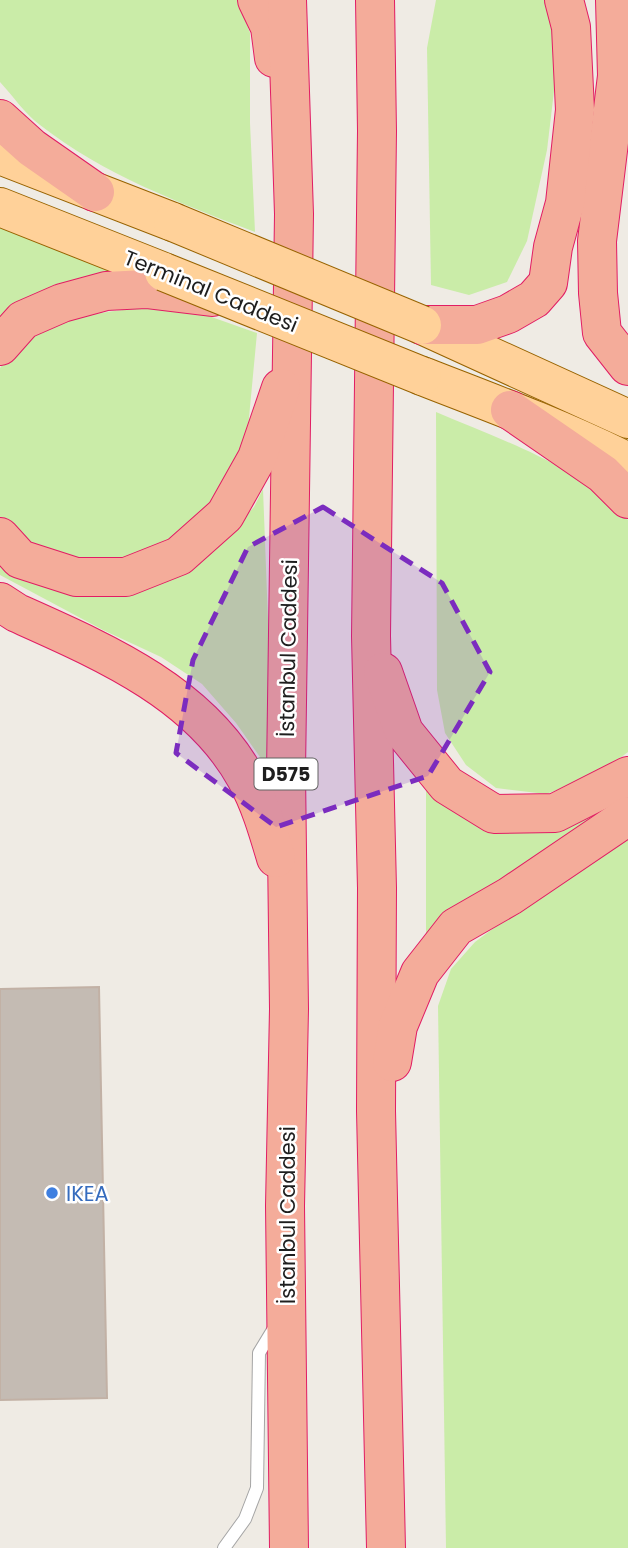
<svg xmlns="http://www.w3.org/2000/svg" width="628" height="1548" font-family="Poppins,sans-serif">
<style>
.grass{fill:#caeca8}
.building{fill:#c4bbb3;stroke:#c2b1a5;stroke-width:2}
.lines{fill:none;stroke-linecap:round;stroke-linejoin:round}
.service-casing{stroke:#a5a5a5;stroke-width:14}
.primary-casing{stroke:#986300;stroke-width:40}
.trunk-casing{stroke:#e11d64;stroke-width:40}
.service{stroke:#fff;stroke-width:12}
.primary{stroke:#ffd199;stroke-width:38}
.trunk{stroke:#f4ac9a;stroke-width:38}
.primary-bridge-casing{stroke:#986300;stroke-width:40;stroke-linecap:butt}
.primary-bridge{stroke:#ffd199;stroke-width:38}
.marked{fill:#7b2cbf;fill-opacity:0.2;stroke:#7b2cbf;stroke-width:5;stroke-dasharray:14 9;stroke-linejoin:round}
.shop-dot{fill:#3f7fe0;stroke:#fff;stroke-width:2.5}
.labels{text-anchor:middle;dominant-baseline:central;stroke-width:5;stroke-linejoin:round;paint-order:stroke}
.shield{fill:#fff;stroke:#626262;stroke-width:2}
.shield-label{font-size:19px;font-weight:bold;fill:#1e1e1e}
.street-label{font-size:21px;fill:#1e1e1e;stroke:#fff}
.shop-label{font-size:21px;fill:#366cbe;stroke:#fff;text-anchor:start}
</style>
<rect width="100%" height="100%" fill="#efebe4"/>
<g class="grass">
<path d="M0,0H238L250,33V123L255,232C180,203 104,175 40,125C25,114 13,96 0,82Z"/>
<path d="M436,0H548L559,49L547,150L527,241L507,282L469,295L431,285L427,48Z"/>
<path d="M0,223L123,271L19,302L0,317Z"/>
<path d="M142,308L189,309L257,333L248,428L232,473L193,527L138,563L96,569L38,552L0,518V368C31,323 91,312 142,308Z"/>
<path d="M436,412C503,441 577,464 628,520V752L596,776L546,794L496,788L466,765L445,733L437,690Z"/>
<path d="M263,489L274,777L236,723L202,684L161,657L103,630L0,575V549L51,585L208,556L254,507Z"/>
<path d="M426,777L447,800L628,795L426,951Z"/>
<path d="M628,836V1548H446L438,1006L451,969L475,942L534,898Z"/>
</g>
<path class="building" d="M99,987L107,1398L0,1400V989Z"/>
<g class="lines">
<defs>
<path id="service" d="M224,1548L245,1519L257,1488L259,1353L276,1325"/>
<g id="primary">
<path d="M0,155L173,222"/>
<path d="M0,207L164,272"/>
<path d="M422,325L628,419"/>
<path d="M422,376C492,403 562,429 628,462"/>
</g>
<g id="trunk">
<path d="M257,0L270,27L274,58"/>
<path d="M287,0L294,214L286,772L289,1009L285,1206L289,1548"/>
<path d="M375,0L377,131L371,636L377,888L376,1111L386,1548"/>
<path d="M615,0L617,76L597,241L598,293L602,333L628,366"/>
<path d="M0,119L32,148L95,192"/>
<path d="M422,325H477L508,314L534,299L548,283L553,247L565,203L575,110L571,27L564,0"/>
<path d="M0,346L23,320L62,303L106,291L146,289L212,297"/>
<path d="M510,410L603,474L628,499"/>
<path d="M0,537L20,559L76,577H126L179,556L225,515L257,458L281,388"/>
<path d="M0,602L17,613C102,651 199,692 246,778C260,803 268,831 276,858"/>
<path d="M383,672L404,732L447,785L494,814L555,813L628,776"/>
<path d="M392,1062L398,1026L420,973L456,927L510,896L628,816"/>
</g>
</defs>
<use href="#service" class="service-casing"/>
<use href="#primary" class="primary-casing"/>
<use href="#trunk" class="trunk-casing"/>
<use href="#service" class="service"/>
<use href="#primary" class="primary"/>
<use href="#trunk" class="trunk"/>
<defs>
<g id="primary-bridge">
<path d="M173,222L422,325"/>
<path d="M164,272L422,376"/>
</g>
</defs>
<use href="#primary-bridge" class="primary-bridge-casing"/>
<use href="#primary-bridge" class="primary-bridge"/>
</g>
<path class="marked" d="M323,507L442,583L490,672L428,776L276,827L176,753L193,660L248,547Z"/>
<circle class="shop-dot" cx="52" cy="1193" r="7"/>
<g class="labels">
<rect class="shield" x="254.5" y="758.5" width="63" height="31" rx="5"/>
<g class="shield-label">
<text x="286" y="774">D575</text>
</g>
<g class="street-label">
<text transform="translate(211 291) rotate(22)">Terminal Caddesi</text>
<text transform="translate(288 648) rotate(-89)">İstanbul Caddesi</text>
<text transform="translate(287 1215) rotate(-90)">İstanbul Caddesi</text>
</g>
<g class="shop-label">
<text x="66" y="1193">IKEA</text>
</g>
</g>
</svg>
